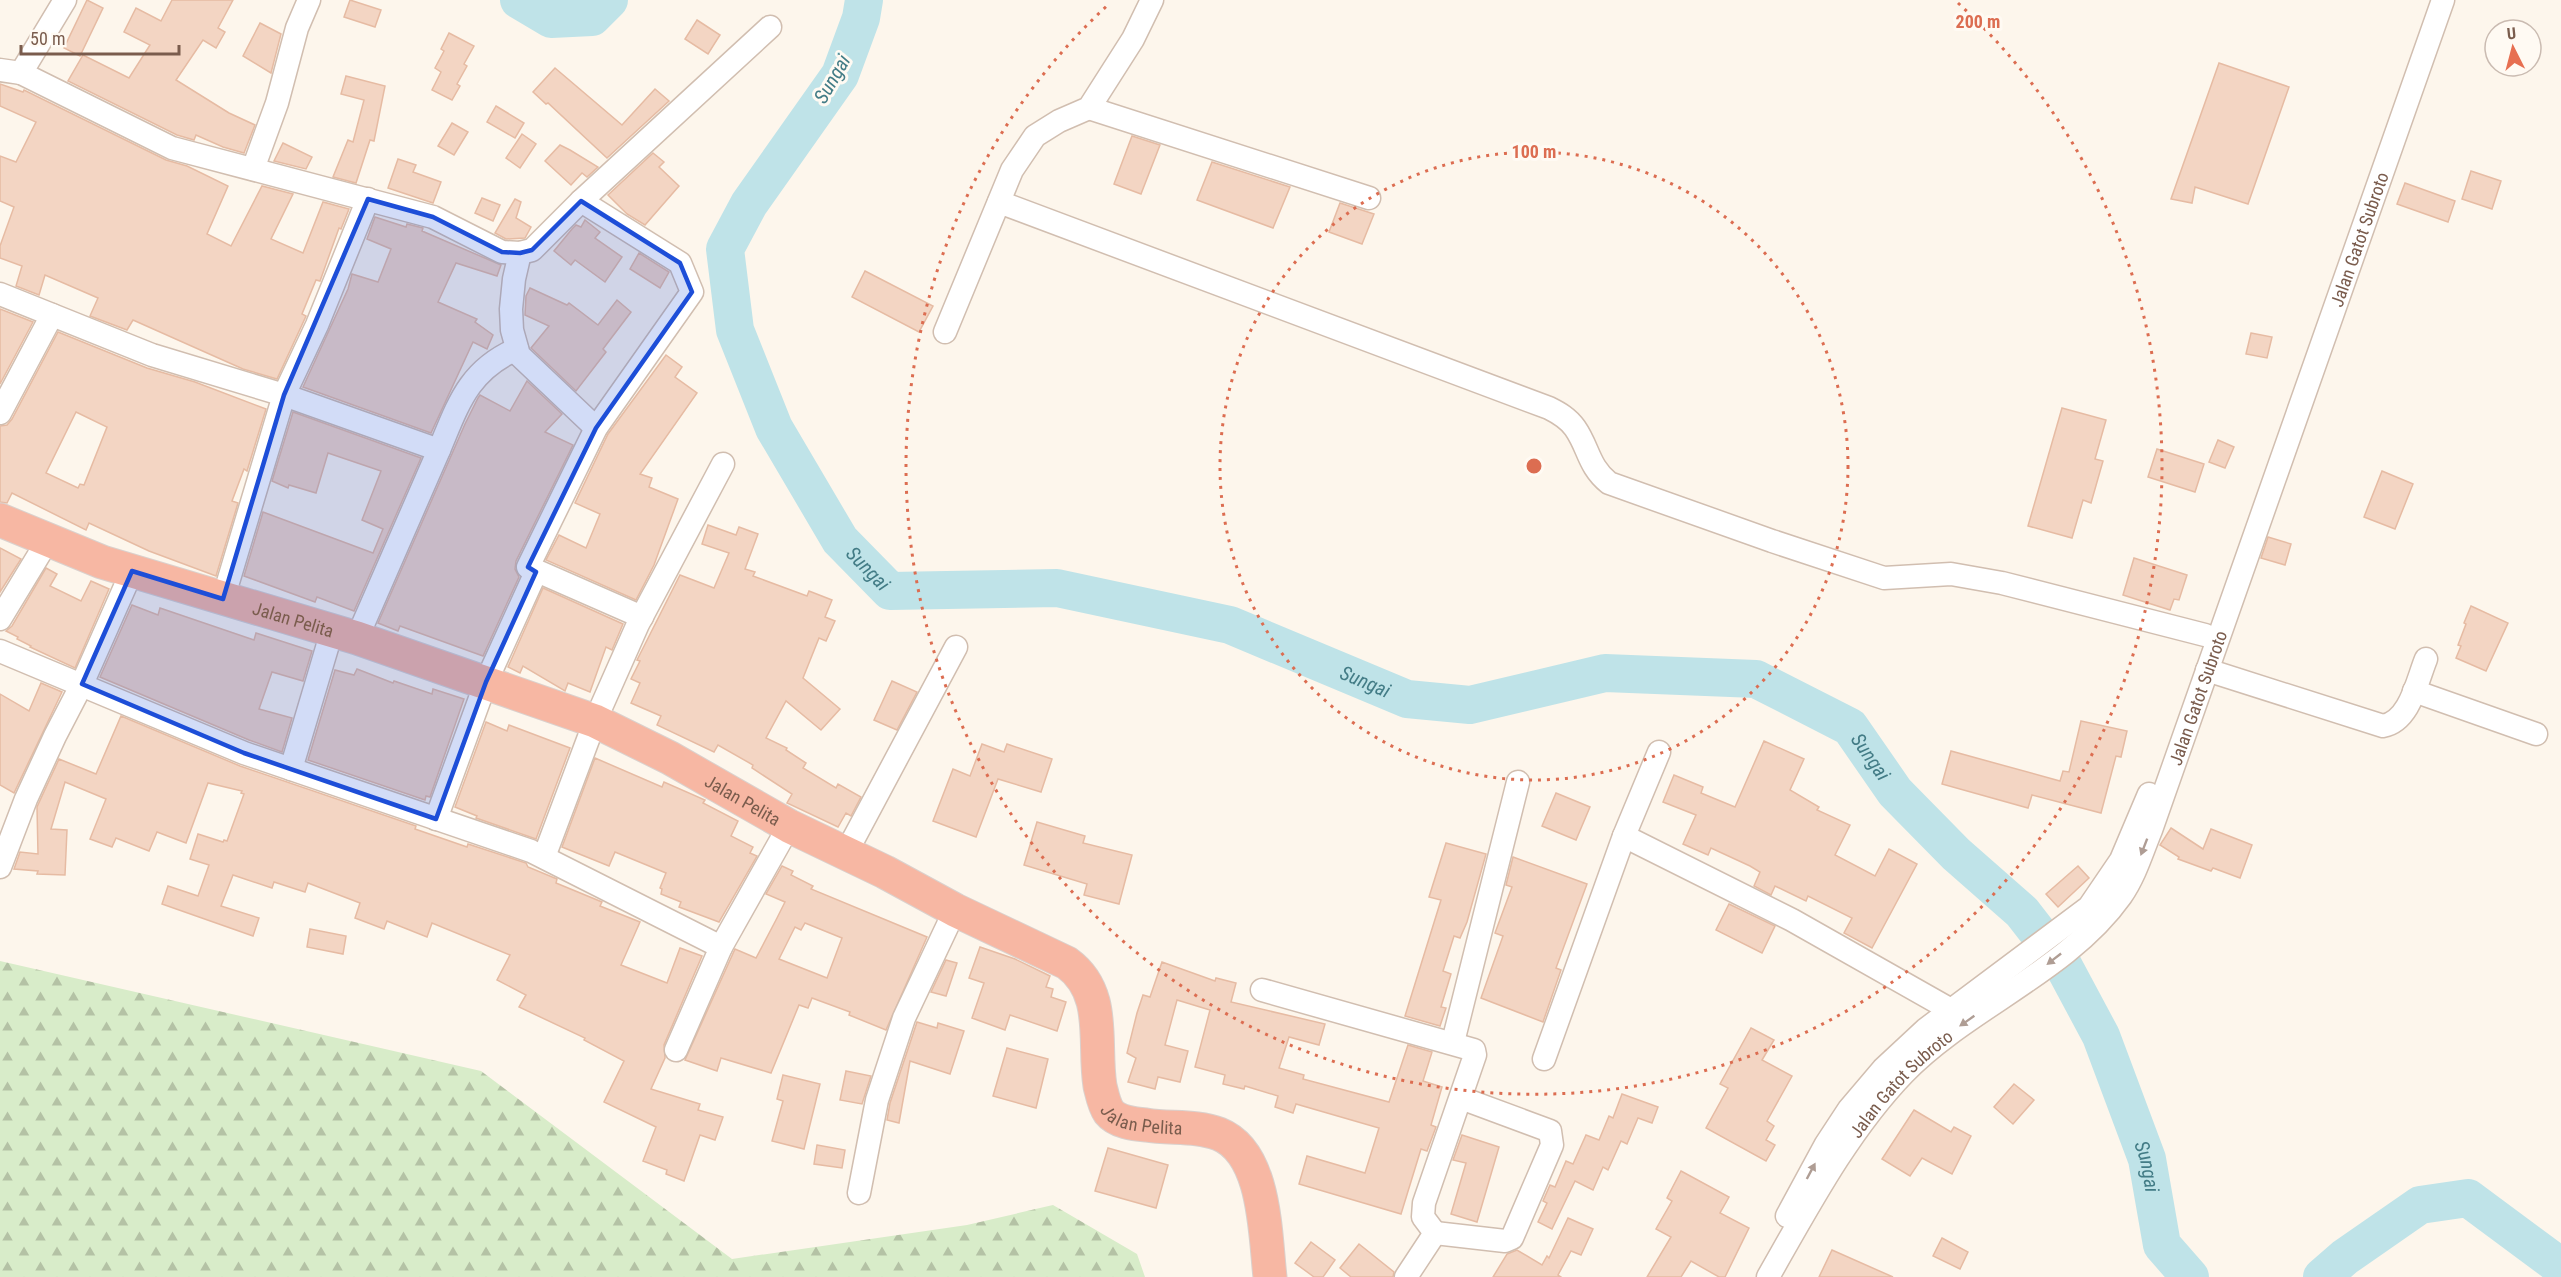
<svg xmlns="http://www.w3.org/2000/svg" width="2561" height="1277" font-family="'Roboto Condensed',sans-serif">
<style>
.forest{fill:url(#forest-firs)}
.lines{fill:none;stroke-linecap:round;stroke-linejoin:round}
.river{stroke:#bfe3e8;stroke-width:38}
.building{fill:#f3d5c3;stroke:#e6bba3;stroke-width:1.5;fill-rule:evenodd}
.minor-casing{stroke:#d1beb0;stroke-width:25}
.highway-casing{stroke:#dad1cd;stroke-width:35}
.minor{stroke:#fff;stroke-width:22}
.highway{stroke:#f7b7a3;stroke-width:33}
.oneway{fill:#af9d94}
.marked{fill:#1d4ed8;fill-opacity:0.2;stroke:#1d4ed8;stroke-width:4.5;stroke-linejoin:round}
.ring{fill:none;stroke:#dc6d51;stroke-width:3;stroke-dasharray:3 6}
.labels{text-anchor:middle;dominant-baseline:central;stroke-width:6;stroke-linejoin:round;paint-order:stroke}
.street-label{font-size:18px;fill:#7a5c4d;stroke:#fffaf3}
.water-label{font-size:20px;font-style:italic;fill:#437c86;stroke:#fffaf3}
.centre{fill:#dc6d51;stroke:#fffaf3;stroke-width:3}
.ring-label{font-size:18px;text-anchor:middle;font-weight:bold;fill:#dc6d51;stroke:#fffaf3;stroke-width:6;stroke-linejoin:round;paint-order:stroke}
</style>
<defs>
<pattern id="forest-firs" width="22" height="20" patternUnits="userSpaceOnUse" patternTransform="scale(1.5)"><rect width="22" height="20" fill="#d8ecc9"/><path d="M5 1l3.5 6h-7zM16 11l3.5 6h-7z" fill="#b4c2a5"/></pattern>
</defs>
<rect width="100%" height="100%" fill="#fdf6ec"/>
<path class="forest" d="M0,961L481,1071L732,1259L967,1225L1053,1205L1137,1254L1145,1277H0Z"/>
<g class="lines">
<g class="river">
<path d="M519,0L551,19L592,17L609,0"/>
<path id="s1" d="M864,0L861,18L840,75L749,204L725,249L735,330L774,428L840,540L890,591L1057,588L1230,625L1407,699L1470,705L1605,673L1756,679L1850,727L1895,792L1956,854L2022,912L2063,965L2101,1036L2147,1159L2162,1245L2190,1277"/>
<path d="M2322,1277L2345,1257L2420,1205L2468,1198L2561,1267"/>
</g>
</g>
<g class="building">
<path d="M87,0L103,8L80,56L64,48Z"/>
<path d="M172,0H233L218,28L225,32L216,48L203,40L176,80L229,113L255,125L244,153L223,147L196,135L194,140L177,135L68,81L83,55L129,78L150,45L124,32L136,8L161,21Z"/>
<path d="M350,0L381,10L375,27L344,17Z"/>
<path d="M697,20L720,35L708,54L685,39Z"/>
<path d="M260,23L281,34L271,73L243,56Z"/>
<path d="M449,33L474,46L464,64L467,66L457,84L460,86L452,100L432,90L441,72L435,68L444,51L441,49Z"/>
<path d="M2219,63L2289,87L2248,204L2195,187L2192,203L2171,199Z"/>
<path d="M555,68L622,125L655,89L669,101L607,158L548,103L546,104L533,92Z"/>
<path d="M346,76L385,86L374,141L370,140L356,183L333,177L348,140L353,142L364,100L341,94Z"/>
<path d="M0,84L23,92L24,90L166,160L187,166L228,186L207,234L231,246L262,186L293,194L271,239L303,253L323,202L349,209L341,229L339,228L320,281L316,280L302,314L306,316L277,379L243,369L133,320L127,330L90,316L98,298L45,275L39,295L16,286L22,266L0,258V246L14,207L0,201V156L16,162L36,122L0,106Z"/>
<path d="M496,106L524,123L515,138L487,122Z"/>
<path d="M452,123L468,132L454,155L438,146Z"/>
<path d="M522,134L536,144L520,168L506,158Z"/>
<path d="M1132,136L1160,145L1141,194L1114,184Z"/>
<path d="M283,143L312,157L306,169L274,161Z"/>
<path d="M560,145L570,150L598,167L587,177L582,173L571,185L545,161Z"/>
<path d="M653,153L664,162L659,167L679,186L645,225L627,214L608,195Z"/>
<path d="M398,159L416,165L413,172L441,182L433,203L388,188Z"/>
<path d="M1212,162L1290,187L1273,228L1197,200Z"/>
<path d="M2471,171L2501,181L2492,209L2462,199Z"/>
<path d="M2405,183L2455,201L2448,222L2397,204Z"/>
<path d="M482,198L500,205L493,221L475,213Z"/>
<path d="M515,199L521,202L516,218L531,227L525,238L506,239L495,233Z"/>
<path d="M1340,203L1374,214L1362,244L1329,232Z"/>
<path d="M375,217L406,227L407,224L423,228L422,231L429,234L501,265L497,276L456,263L438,302L477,319L475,322L493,335L487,349L473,342L431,433L303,387L348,289L352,274L378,282L391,249L367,239Z"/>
<path d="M585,220L600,232L595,238L622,257L605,282L575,260L571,265L554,251L572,229L576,225L581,227Z"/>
<path d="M639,253L669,272L660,288L630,269Z"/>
<path d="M865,271L933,306L919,332L852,297Z"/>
<path d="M530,288L567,305L569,303L598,325L617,300L631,312L603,349L606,352L576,391L531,348L549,326L525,315L526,296Z"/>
<path d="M0,309L33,322L0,384Z"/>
<path d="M58,332L147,368L195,382L266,409L247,471L244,469L232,501L238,503L216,576L149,551L89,523L86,530L12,493L7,503L0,502V426L7,425L12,419ZM76,412L107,427L84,485L80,484L78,488L46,473Z"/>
<path d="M2251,333L2272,337L2267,358L2246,354Z"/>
<path d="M666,355L682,367L675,377L697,393L640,474L652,478L649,487L678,499L654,565L636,600L546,560L559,535L586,548L600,514L575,503L608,434Z"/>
<path d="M527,381L562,414L545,432L573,445L516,561L515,569L519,577L483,656L400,626L398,631L378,623L465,424L478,398L480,395L510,411Z"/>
<path d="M2062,408L2106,420L2095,459L2103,461L2091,503L2083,500L2072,538L2028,526Z"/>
<path d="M293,412L421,458L354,611L317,597L315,602L244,576L263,512L373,553L383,529L362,520L381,471L328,453L316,493L289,485L288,488L272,481Z"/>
<path d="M2218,440L2234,447L2225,468L2209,462Z"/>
<path d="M2157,449L2204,464L2195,492L2148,477Z"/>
<path d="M2382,471L2413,484L2395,529L2364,517Z"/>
<path d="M708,525L736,535L739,527L758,534L745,569L755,572L753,576L807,596L809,591L832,600L825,617L835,621L826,641L819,638L803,678L840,709L821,730L786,701L766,738L787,748L786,750L806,763L803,768L836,788L838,784L861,797L851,816L846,813L838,827L787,803L792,794L752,768L753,765L718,745L714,752L657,725L661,716L631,703L640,683L631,679L640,661L637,660L680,575L714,588L729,553L702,544Z"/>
<path d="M2268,537L2291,544L2285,565L2261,558Z"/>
<path d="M0,548L21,559L0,592Z"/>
<path d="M2134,558L2187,575L2179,600L2174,599L2170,610L2123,595Z"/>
<path d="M46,568L57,574L50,586L81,601L91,581L109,589L75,668L30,647L31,646L17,639L18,637L6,631L12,626Z"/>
<path d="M543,588L623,624L612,650L606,647L590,692L568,683L565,691L523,666L520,673L508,667Z"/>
<path d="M132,605L158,615L160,608L254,640L256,633L312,651L303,681L272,672L259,709L292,718L282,752L249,740L100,677Z"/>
<path d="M2471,606L2508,623L2486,671L2456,658L2461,646L2458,645L2466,624L2464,623Z"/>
<path d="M357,669L393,683L394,681L432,694L433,689L464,699L430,797L426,796L425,800L308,760L335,670L354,675Z"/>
<path d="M892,681L917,692L897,730L874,720Z"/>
<path d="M41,683L62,692L14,793L0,785V694L29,711Z"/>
<path d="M121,716L240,766L416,826L415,829L467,847L468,844L526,863L528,867L557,879L556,883L602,902L600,906L640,922L621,965L667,983L680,948L702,956L664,1045L665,1058L651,1089L700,1104L698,1110L723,1117L715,1140L700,1135L684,1181L666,1174L667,1170L643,1161L656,1127L604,1102L624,1061L584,1040L585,1038L519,1007L526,995L497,980L510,955L432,923L427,937L387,921L384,929L355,918L360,903L308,883L305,892L274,882L272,888L233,875L221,906L259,918L253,936L162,904L168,886L198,896L209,865L190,859L198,834L223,842L224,840L227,841L244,794L241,793L242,791L208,783L186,843L157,832L149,851L116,838L112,847L90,839L106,799L65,782L51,829L67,830L65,875L37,874L38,871L14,869L20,852L38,854L37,807L59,759L96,774Z"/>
<path d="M2081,721L2127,731L2121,757L2116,756L2101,813L2032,795L2028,808L1942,784L1951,751L2060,781L2063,771L2069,772Z"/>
<path d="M486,722L507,731L509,725L570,748L536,839L476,818L477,816L455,807Z"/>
<path d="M1764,741L1804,759L1790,790L1819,807L1817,810L1850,825L1835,855L1875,876L1889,849L1917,864L1872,948L1844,933L1852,918L1808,896L1806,901L1775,886L1771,895L1754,886L1760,872L1750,866L1711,848L1708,855L1683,844L1696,815L1663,802L1674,775L1703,787L1701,793L1735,807Z"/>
<path d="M982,744L1004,752L1007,744L1052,759L1041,792L998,779L976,837L933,821L953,769L970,776Z"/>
<path d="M595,758L662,787L664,782L705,800L703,803L738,821L731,836L753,847L750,853L757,856L719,922L679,907L681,902L661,894L662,889L660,888L666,873L615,852L609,866L562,847Z"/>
<path d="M1556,793L1590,807L1576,840L1542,826Z"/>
<path d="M1037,822L1085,836L1083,843L1132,855L1119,904L1084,895L1087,884L1024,865Z"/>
<path d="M2171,828L2203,849L2211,829L2252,845L2240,878L2213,868L2211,871L2178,859L2179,857L2160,845Z"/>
<path d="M1446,843L1486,854L1467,922L1460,938L1454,936L1443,971L1451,974L1441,1007L1446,1008L1440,1026L1405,1016L1441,900L1429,897Z"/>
<path d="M1513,857L1587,884L1556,968L1561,970L1543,1022L1481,998L1503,936L1495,933L1512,887L1506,885Z"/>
<path d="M782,866L793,871L791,875L813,886L811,889L927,937L886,1030L849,1015L850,1012L812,998L808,1008L799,1005L771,1073L721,1058L717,1071L685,1060L735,949L756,958L777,918L785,902L766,894ZM805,923L842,938L827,978L779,959L795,927L801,930Z"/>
<path d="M2078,866L2089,878L2058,907L2046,894Z"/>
<path d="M1729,904L1775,926L1762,953L1716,930Z"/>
<path d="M310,929L346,936L343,954L307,947Z"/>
<path d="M980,947L1015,959L1050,976L1046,987L1053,989L1051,997L1066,1002L1057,1031L1010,1015L1005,1030L972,1018L984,983L969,978Z"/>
<path d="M946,960L957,963L946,996L931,992Z"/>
<path d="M1162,962L1215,981L1216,978L1236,983L1231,1002L1325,1024L1319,1045L1289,1037L1279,1068L1304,1075L1303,1079L1389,1102L1408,1045L1432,1052L1423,1081L1442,1087L1431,1125L1436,1127L1427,1151L1421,1149L1401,1214L1299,1184L1307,1156L1365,1173L1379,1128L1296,1104L1293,1113L1275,1107L1278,1096L1245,1086L1244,1089L1223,1084L1225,1075L1195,1067L1210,1010L1177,1000L1165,1045L1188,1051L1180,1082L1158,1077L1155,1089L1128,1082L1136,1058L1127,1053L1137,1013L1143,995L1150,997Z"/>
<path d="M917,1022L937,1028L938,1023L964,1031L950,1074L910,1061L899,1123L887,1120L890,1103Z"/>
<path d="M1751,1028L1774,1040L1762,1060L1792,1076L1767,1121L1774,1126L1766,1140L1775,1145L1766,1161L1706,1128L1728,1088L1720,1084Z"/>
<path d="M1007,1048L1048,1059L1036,1108L993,1096Z"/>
<path d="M846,1071L871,1076L862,1104L840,1100Z"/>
<path d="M783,1075L820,1084L804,1149L772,1141L783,1101L777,1099Z"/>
<path d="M2014,1084L2034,1100L2013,1124L1994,1107Z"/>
<path d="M1622,1094L1658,1107L1652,1123L1638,1118L1627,1144L1621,1141L1608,1170L1603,1167L1593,1190L1575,1181L1552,1229L1538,1222L1547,1203L1543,1201L1550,1185L1555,1187L1566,1161L1573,1164L1586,1135L1599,1140L1609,1116L1613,1118Z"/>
<path d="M1914,1110L1951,1132L1954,1127L1971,1136L1952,1174L1922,1158L1910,1176L1882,1159Z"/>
<path d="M1462,1135L1499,1147L1477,1222L1451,1214L1466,1163L1453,1160Z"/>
<path d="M817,1145L845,1150L842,1168L814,1164Z"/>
<path d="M1108,1148L1168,1165L1156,1208L1095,1191Z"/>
<path d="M1681,1171L1729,1197L1720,1213L1749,1228L1725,1277H1719L1691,1261L1681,1277H1647L1671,1237L1656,1229L1672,1201L1667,1198Z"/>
<path d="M1568,1218L1593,1229L1581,1255L1571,1251L1558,1275L1561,1277H1493L1507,1254L1517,1250L1542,1265L1547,1256L1549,1258Z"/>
<path d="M1942,1238L1968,1252L1960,1269L1933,1256Z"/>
<path d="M1311,1242L1335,1260L1323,1277H1314L1295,1263Z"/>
<path d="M1359,1244L1394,1272L1393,1277H1351L1340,1268Z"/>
<path d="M1832,1250L1893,1277H1819Z"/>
</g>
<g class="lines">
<defs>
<g id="minor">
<path d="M0,70L21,73L172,148L433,217L502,252L520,253L532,250L581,201L770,27"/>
<path d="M21,73L65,0"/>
<path d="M1089,108L1369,198"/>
<path d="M253,169L277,103L297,28L309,0"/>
<path d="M581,201L680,263L692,292L596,428L528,567L642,617"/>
<path d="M999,202L1549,408C1559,413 1568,418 1575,428C1589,448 1588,466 1609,483L1772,541L1884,578L1951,574L2002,583L2205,635"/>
<path d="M520,253L514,279L511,309L512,330L519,355L596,428"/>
<path d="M0,294L152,355L284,395L439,450L357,638"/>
<path d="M945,332L1012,170L1035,136L1059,121L1089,108L1133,39L1152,0"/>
<path d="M0,413L52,315"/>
<path d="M439,450C458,405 468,370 517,349"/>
<path d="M223,599L284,395L317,325L368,199"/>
<path d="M0,619L48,540"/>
<path d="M0,651L244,753L531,851L721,947L676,1050"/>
<path d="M2207,670L2383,726C2410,721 2417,681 2426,659"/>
<path d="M2414,691L2536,734"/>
<path d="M291,769L332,631"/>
<path d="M436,819L486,682L536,572"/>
<path d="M1624,836L1792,920L1951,1010"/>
<path d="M846,853L956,647"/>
<path d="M544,857L595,721L638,624L723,464"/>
<path d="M0,867L26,799L55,736L82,684L132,571"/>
<path d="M721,947L789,826"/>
<path d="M1262,990L1474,1050L1475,1055L1424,1203L1423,1217L1435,1233L1406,1277"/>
<path d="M1453,1042L1518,782"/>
<path d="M1544,1059L1624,836L1659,752"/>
<path d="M859,1193L877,1100L904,1018L955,910"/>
<path d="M1787,1216L1826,1144L1849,1109L1883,1069L1926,1029L2089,907L2121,860L2149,794"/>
<path d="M1435,1233L1505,1241L1512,1238L1552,1145L1550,1131L1461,1098"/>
<path id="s2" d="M1768,1277C1808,1207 1848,1131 1904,1073C1967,1008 2068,971 2121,896C2135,876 2142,852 2151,830L2443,0"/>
</g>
<g id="highway">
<path id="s3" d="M0,520L102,562L357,638L595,721L670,758L789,826L885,872L955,910L1067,963C1108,993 1093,1043 1100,1086C1102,1094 1104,1105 1109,1112C1117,1122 1134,1124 1146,1125C1170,1129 1196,1125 1219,1134C1266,1153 1265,1234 1270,1277"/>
</g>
</defs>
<use href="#minor" class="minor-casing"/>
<use href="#highway" class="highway-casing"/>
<use href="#minor" class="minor"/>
<use href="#highway" class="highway"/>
</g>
<defs><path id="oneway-solid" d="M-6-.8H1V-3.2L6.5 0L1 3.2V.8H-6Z" transform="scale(1.5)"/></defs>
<g class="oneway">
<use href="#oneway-solid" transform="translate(2144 847) rotate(111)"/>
<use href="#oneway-solid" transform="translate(2054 959) rotate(142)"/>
<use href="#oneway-solid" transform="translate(1967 1021) rotate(145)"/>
<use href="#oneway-solid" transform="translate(1811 1171) rotate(-62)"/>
</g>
<path class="marked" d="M368,199L433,217L502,252L520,253L532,250L581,201L680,263L692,292L596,428L528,567L536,572L486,682L436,819L244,753L82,684L132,571L223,599L284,395Z"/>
<g class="ring">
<circle cx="1534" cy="466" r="314"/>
<path d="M1958 3A628 628 0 1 1 1110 3"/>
</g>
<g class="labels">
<g class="street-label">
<text stroke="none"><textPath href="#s2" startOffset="1226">Jalan Gatot Subroto</textPath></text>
<text stroke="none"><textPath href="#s3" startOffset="310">Jalan Pelita</textPath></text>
<text stroke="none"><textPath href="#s2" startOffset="740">Jalan Gatot Subroto</textPath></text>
<text stroke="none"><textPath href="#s3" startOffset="796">Jalan Pelita</textPath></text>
<text stroke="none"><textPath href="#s2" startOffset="236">Jalan Gatot Subroto</textPath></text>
<text stroke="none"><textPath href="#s3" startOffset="1354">Jalan Pelita</textPath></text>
</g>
<g class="water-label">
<text transform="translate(832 79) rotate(-60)">Sungai</text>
<text stroke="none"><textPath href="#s1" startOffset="645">Sungai</textPath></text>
<text stroke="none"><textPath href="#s1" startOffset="1167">Sungai</textPath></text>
<text stroke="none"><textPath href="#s1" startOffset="1707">Sungai</textPath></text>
<text stroke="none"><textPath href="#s1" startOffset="2211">Sungai</textPath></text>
</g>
</g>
<circle cx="1534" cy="466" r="9" class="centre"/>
<g class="ring-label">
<text x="1978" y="28">200 m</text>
<text x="1534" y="158">100 m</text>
</g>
<g transform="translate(2513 48) rotate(354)"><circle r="28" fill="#fffaf3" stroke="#cabbb1" stroke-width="1.5"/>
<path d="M0-4.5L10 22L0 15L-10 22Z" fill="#e76f51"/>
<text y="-9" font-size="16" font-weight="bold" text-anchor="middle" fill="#7a5c4d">U</text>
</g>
<path d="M21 45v9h158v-9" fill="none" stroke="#7a5c4d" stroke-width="3"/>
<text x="30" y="45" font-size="18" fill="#7a5c4d" stroke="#fffaf3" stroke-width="4.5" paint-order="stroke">50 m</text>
</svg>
